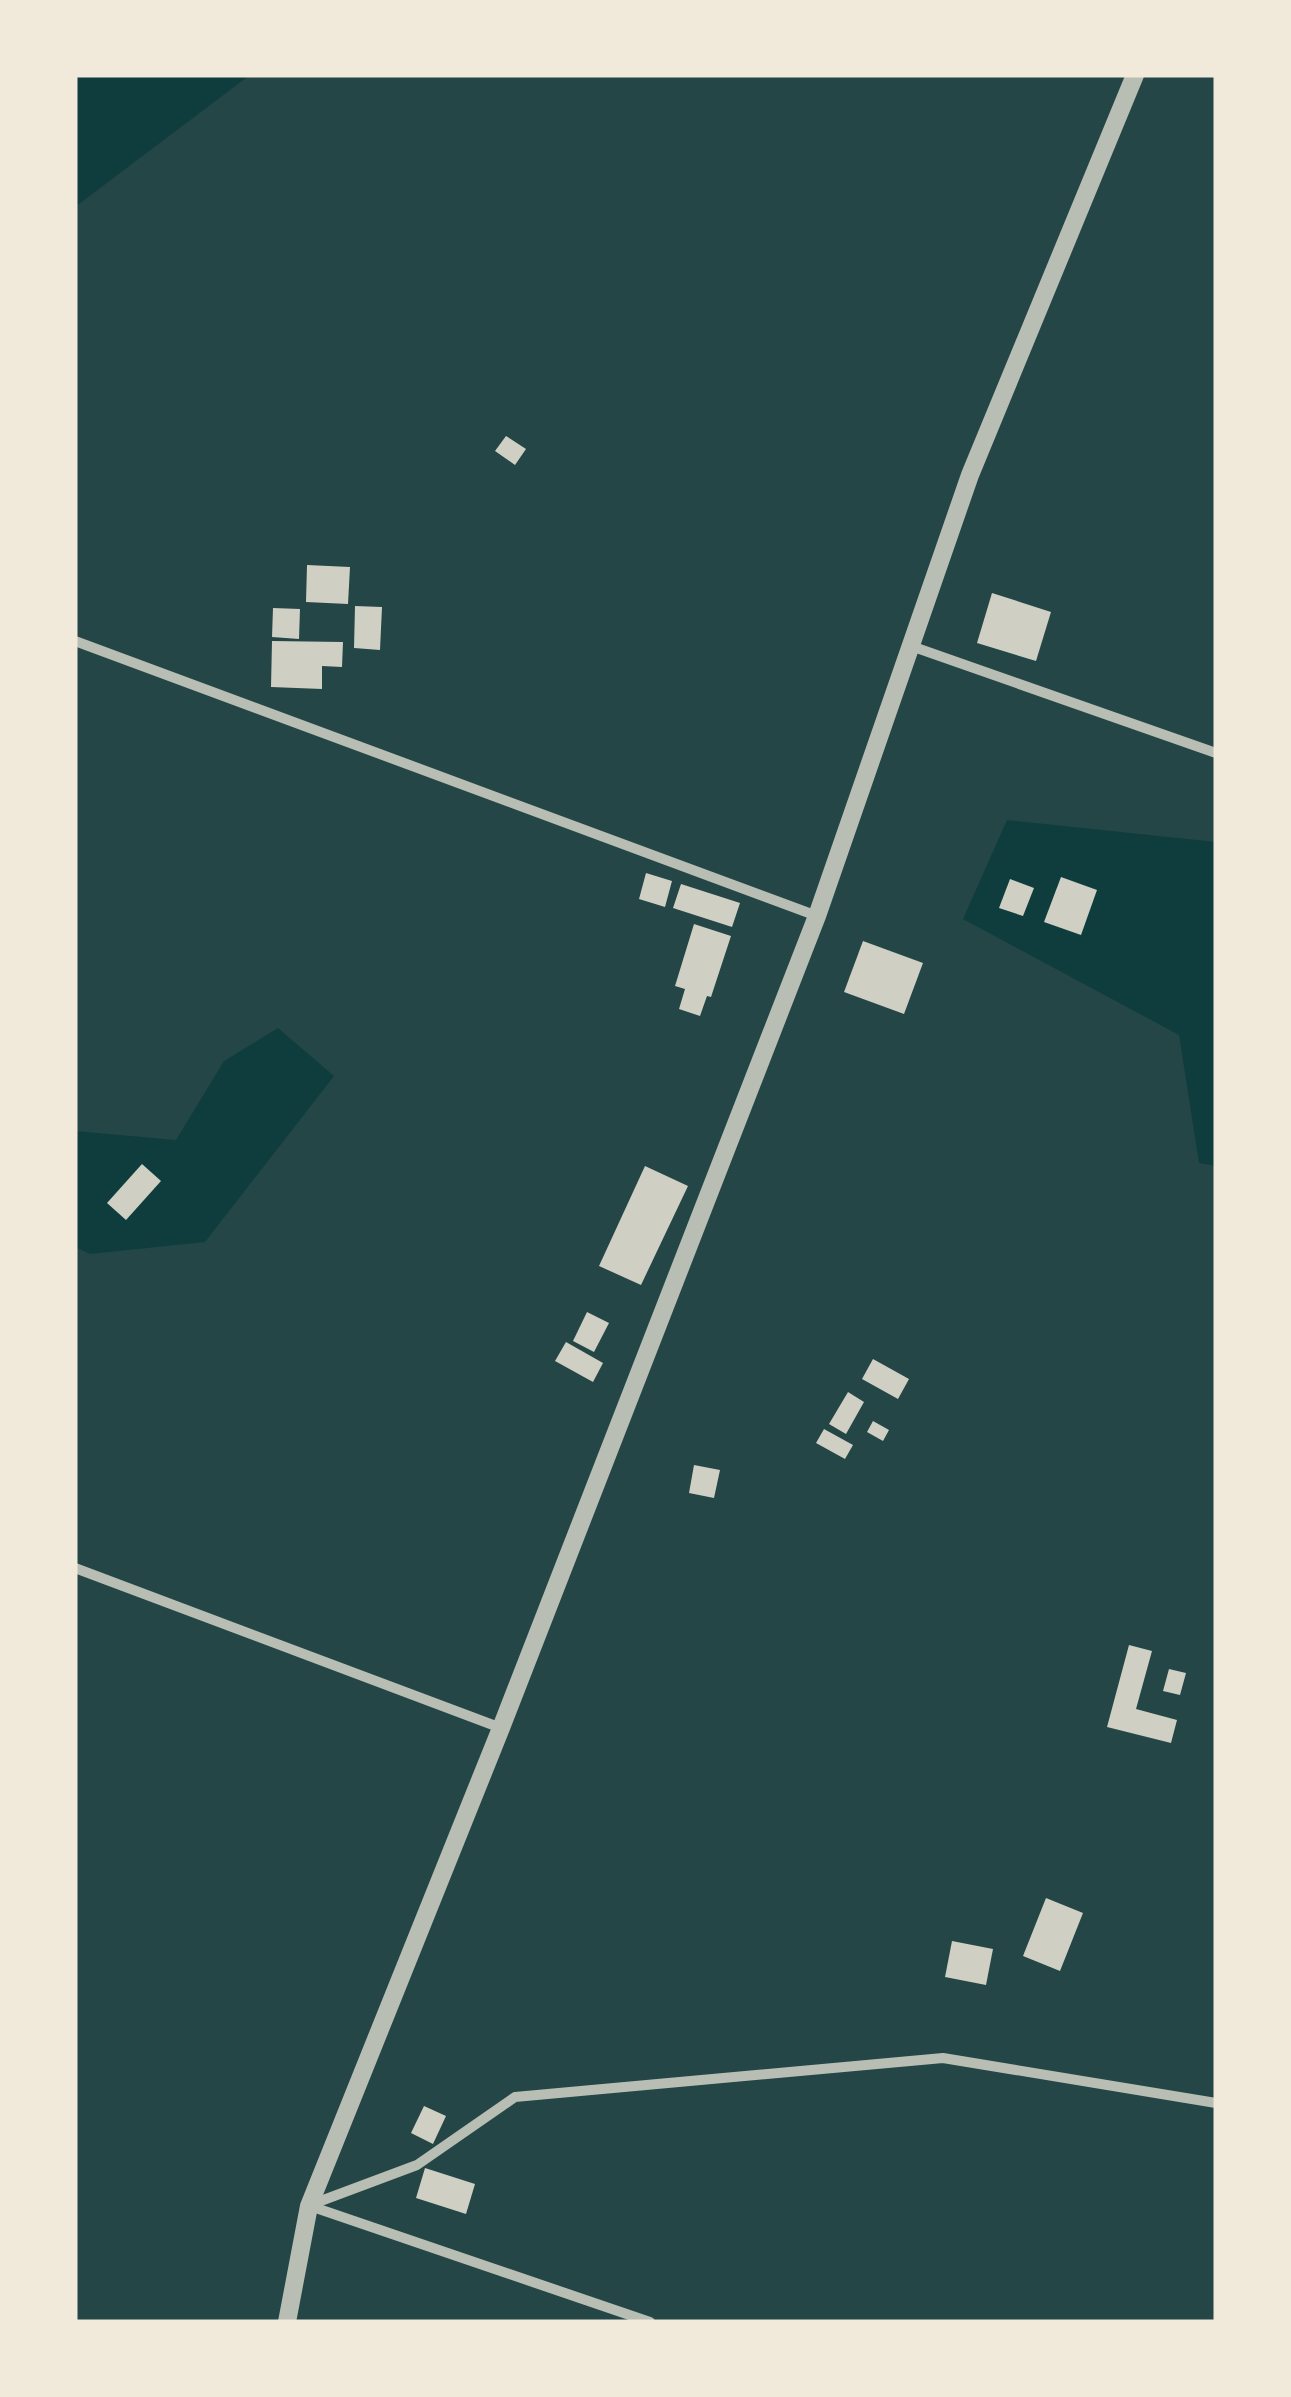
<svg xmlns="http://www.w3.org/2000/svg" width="1291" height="2397" font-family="Overpass,sans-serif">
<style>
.green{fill:#244646}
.building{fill:#cfcfc3}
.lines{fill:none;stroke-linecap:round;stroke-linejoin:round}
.minor{stroke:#b8beb3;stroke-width:10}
.tertiary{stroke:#b8beb3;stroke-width:18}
</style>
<rect width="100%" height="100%" fill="#0f3d3e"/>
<path class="green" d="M250,75H1216V842L1007,820L963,919L1179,1035L1199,1163L1216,1166V2322H75V1247L90,1254L205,1242L334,1076L278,1028L224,1061L176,1140L75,1131V207Z"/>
<g class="building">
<path d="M506,436L526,449L515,465L495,451Z"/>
<path d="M307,565L350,567L348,604L306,602Z"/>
<path d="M992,593L1051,612L1036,661L977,643Z"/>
<path d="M355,606L382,607L380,650L354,648Z"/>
<path d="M273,608L300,609L299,639L272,637Z"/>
<path d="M272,641L343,642L342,667L322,666V689L271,687Z"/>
<path d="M646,873L672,881L665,907L639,899Z"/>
<path d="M1061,877L1097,890L1081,935L1044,922Z"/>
<path d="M1010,879L1034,888L1023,916L999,908Z"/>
<path d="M681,884L740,903L732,927L673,908Z"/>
<path d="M694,924L731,936L711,997L707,996L700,1016L679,1009L685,989L675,986Z"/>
<path d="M863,941L923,963L904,1014L844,992Z"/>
<path d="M142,1164L161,1181L126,1220L107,1203Z"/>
<path d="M645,1166L688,1186L641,1285L599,1266Z"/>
<path d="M587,1312L609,1323L594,1352L573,1341Z"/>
<path d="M566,1342L603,1363L593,1382L555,1361Z"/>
<path d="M873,1359L909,1379L898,1399L862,1379Z"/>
<path d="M848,1392L864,1402L846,1434L829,1424Z"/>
<path d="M873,1421L889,1430L883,1441L867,1432Z"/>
<path d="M824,1429L853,1445L845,1459L816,1443Z"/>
<path d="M694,1465L720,1470L714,1498L689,1493Z"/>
<path d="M1129,1645L1152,1651L1136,1709L1177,1720L1171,1743L1107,1727Z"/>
<path d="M1169,1669L1186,1673L1180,1695L1163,1691Z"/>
<path d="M1046,1898L1083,1913L1060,1971L1023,1956Z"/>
<path d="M952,1941L993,1949L986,1985L945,1977Z"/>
<path d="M424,2106L446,2116L433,2144L411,2133Z"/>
<path d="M425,2168L475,2184L466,2214L416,2198Z"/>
</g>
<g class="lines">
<g class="minor">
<path d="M75,641L817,916"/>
<path d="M911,646L1216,753"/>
<path d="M75,1568L501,1728"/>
<path d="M310,2205L417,2165L515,2097L943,2058L1216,2103"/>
<path d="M310,2206L650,2322"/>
</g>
<path class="tertiary" d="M287,2322L309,2206L501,1728L817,916L970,475L1135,75"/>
</g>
<rect width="1291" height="2397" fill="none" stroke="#f1e9da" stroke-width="155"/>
</svg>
